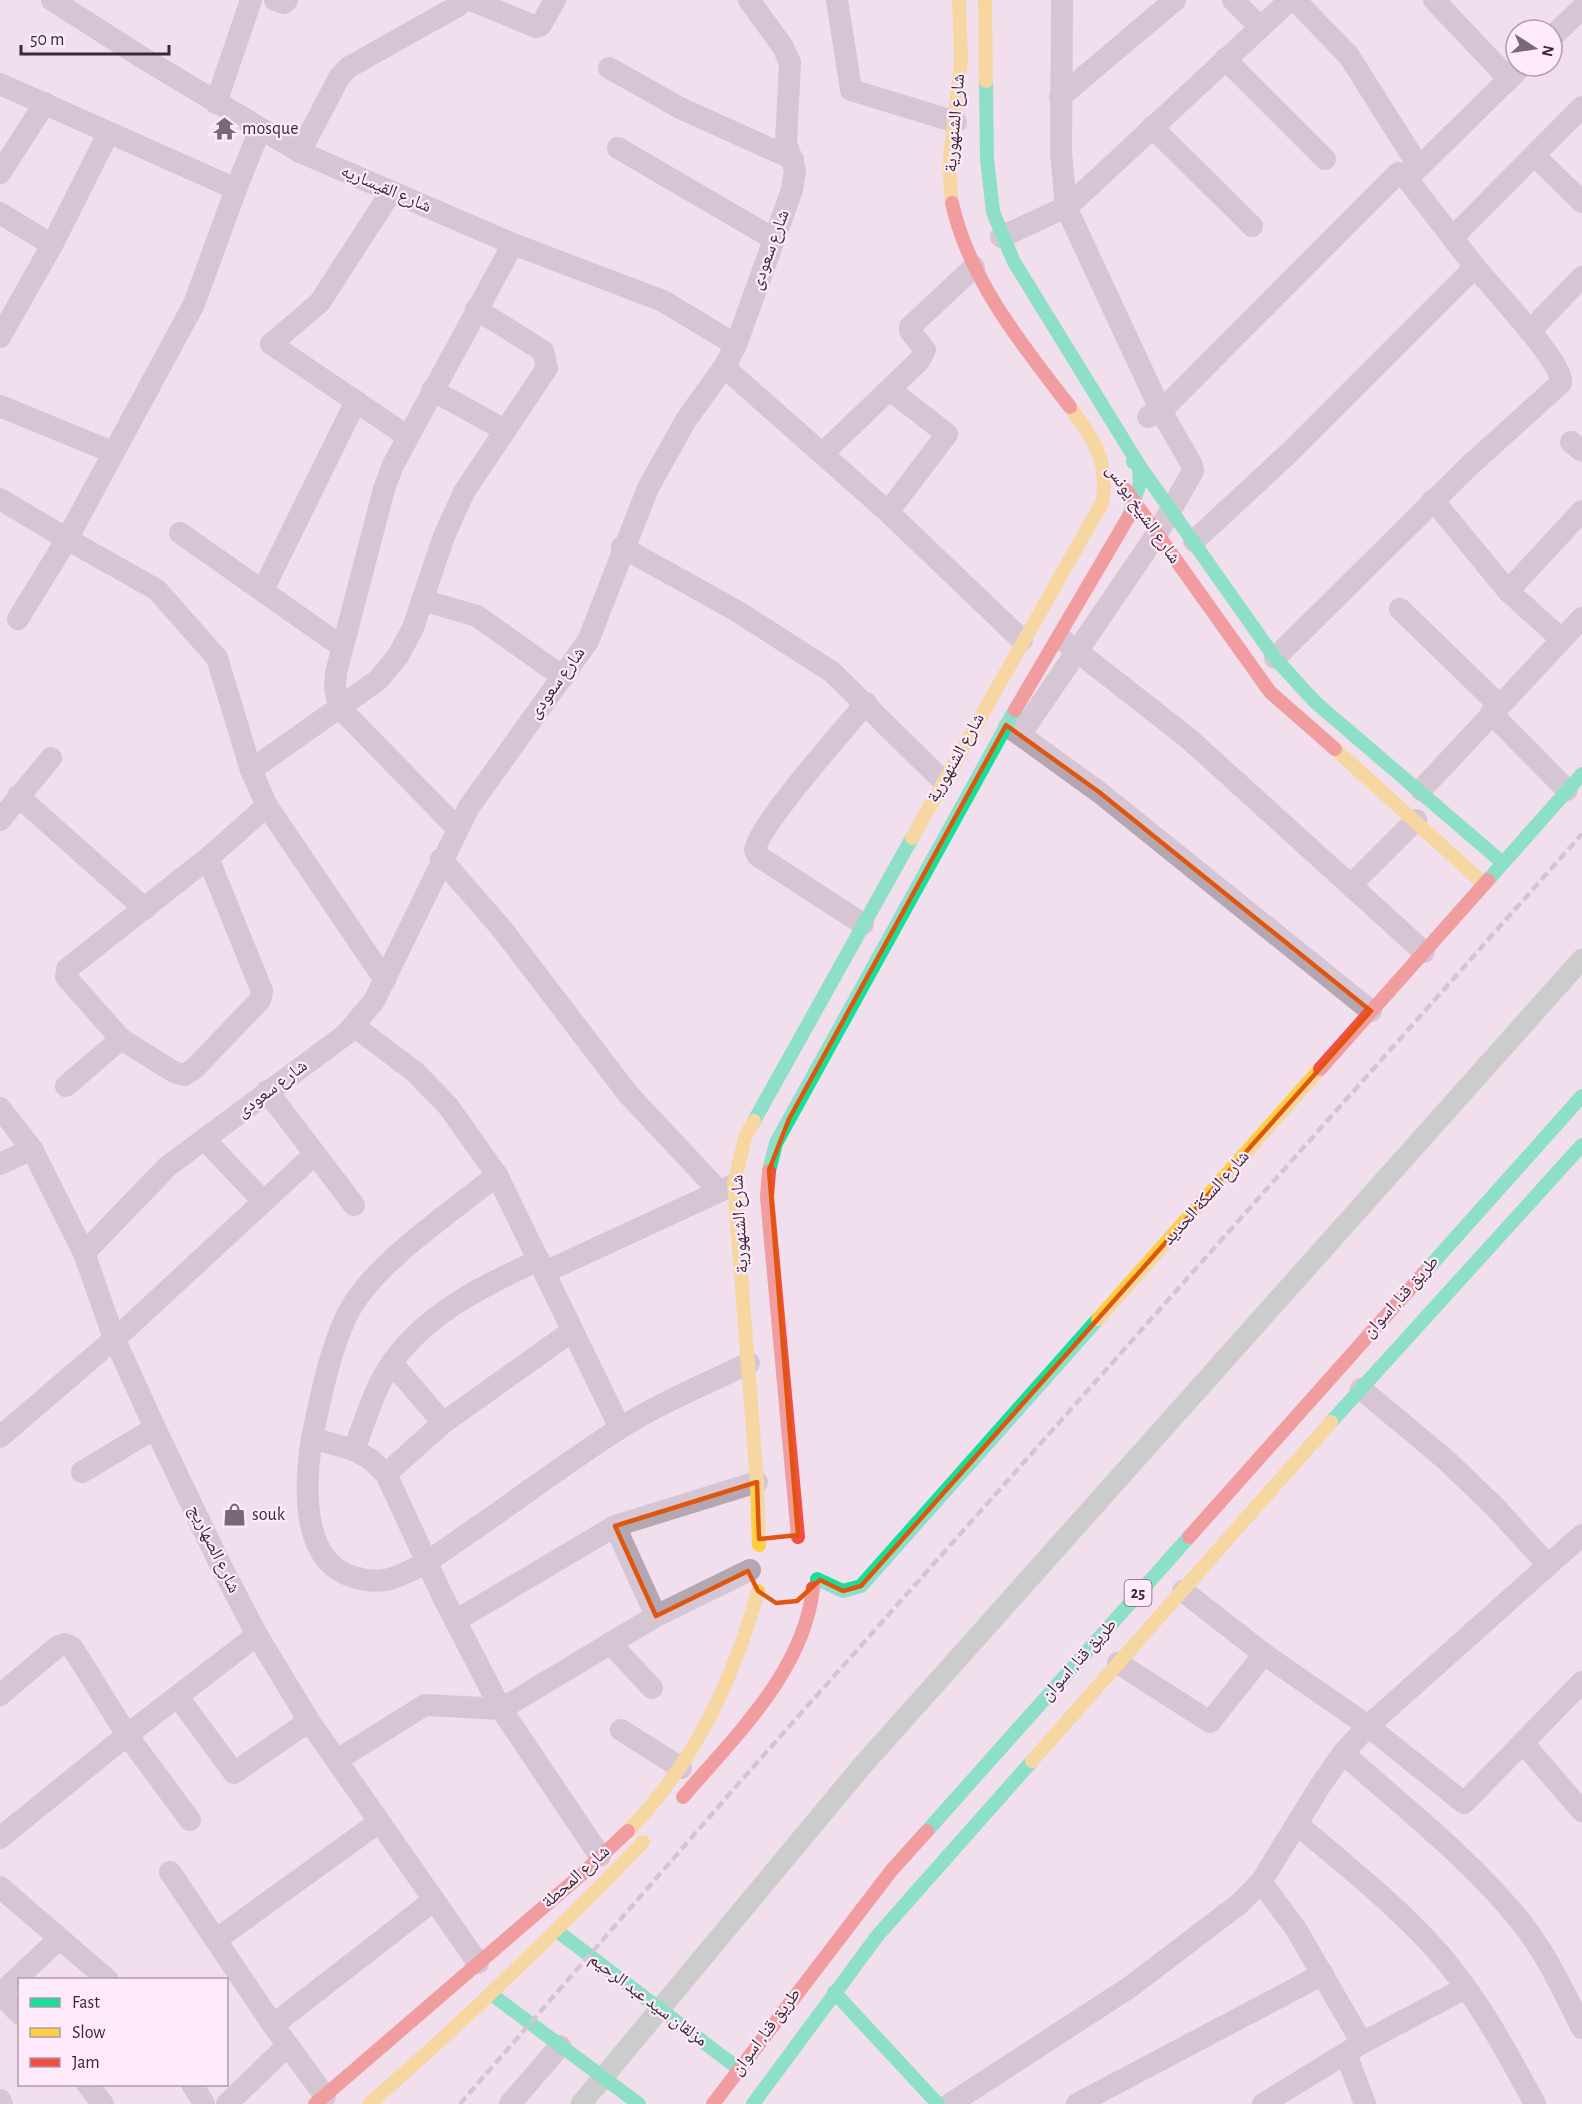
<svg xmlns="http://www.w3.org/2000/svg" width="1582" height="2104" font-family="'Alegreya Sans','Noto Naskh Arabic',sans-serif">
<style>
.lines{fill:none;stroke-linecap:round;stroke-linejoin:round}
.canal{stroke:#a3b7a4;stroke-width:21}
.street{stroke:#b5a7b2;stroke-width:22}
.fast{stroke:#16e098;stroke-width:14}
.slow{stroke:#ffcf43;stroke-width:14}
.jam{stroke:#f24e42;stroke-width:14}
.rail{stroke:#b3a6b1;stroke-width:4.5;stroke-dasharray:9 4.5;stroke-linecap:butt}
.marked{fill:none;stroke:#df570e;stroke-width:4.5;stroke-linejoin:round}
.labels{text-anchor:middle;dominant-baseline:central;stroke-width:4.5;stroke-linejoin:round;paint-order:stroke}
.shield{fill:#feeafa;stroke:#72646f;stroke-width:1.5}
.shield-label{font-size:16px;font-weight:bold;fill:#362a34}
.street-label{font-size:18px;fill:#362a34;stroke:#feeafa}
.poi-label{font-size:18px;fill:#362a34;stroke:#feeafa;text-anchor:start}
</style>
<rect width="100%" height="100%" fill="#f1dfee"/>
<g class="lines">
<path class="canal" d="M581,2104L862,1766L1582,959"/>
<g class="street">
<path d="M52,0L143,58L300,152L513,244L663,301L736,345"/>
<path d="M275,0L284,3L287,0"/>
<path d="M471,0L536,27L541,25L555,0"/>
<path d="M837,0L851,90L956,122"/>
<path d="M1233,0L1260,27"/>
<path d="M1295,0L1349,56L1419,167"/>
<path d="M1434,0L1509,79"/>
<path d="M1552,37L1582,8"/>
<path d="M1225,59L1325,159"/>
<path d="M609,68L680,108L793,159"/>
<path d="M0,84L236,189L260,129"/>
<path d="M1060,97L1175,0"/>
<path d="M216,103L251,0"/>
<path d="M1152,127L1252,226"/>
<path d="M618,148L774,239"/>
<path d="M300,152L340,76L349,67L458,6L464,0"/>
<path d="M1535,156L1582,202"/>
<path d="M0,173L45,103"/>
<path d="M1410,176L1522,66"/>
<path d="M391,192L320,302L271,344L407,436"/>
<path d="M0,213L52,245"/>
<path d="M1001,237L1066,207L1078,197L1290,0"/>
<path d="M1453,237L1582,107"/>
<path d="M1530,331L1582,277"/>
<path d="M0,337L52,245L108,134"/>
<path d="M724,367L888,512L1022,640"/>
<path d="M432,390L505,430"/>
<path d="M0,406L112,452"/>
<path d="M1148,417L1161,411L1398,173L1404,175L1475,267"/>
<path d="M1571,442L1582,451"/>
<path d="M823,453L919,361L925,350L910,331V327L974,267"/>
<path d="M0,499L67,539L194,304L236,189"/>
<path d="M1433,500L1508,591L1561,639"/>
<path d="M888,512L947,434L890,390"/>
<path d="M180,533L341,646"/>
<path d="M1194,541L1290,452L1475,267C1489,284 1566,366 1561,383L1468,467L1275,658"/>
<path d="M622,547L737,611L832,672L943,781"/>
<path d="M263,590L356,401"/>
<path d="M1508,591L1582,511"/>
<path d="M422,600L477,616L563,677"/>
<path d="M1400,609L1498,704"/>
<path d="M18,619L67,539L157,590L217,658L251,770L267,806L385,980"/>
<path d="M1064,641L1188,738L1424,952"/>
<path d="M1491,713L1567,790"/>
<path d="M1009,727L1099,792L1371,1011"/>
<path d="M1020,735L1157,534L1193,471L1192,465L1161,411L1066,207L1061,152L1062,0"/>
<path d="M251,770L378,680L398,656L413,628L444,536L464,492L547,368L543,351L476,309"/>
<path d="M1421,790L1582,618"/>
<path d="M18,796L145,909"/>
<path d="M0,820L51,758"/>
<path d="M457,828L339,707L335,688L336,673L384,489L393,465L513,244"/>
<path d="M208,858L262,991L260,1000L194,1069L184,1075L174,1072L121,1039L66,977L67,969L208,858L267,806"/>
<path d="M441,859L502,929L628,1094L719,1191"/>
<path d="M1351,885L1416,820"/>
<path d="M863,924L758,856L755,850C759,824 845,729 866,703"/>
<path d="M66,1086L121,1039"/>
<path d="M267,1091L354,1205"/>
<path d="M0,1108L32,1149L84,1253L114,1338L155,1428L221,1566L257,1635L309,1721L478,1963"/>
<path d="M205,1140L263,1201"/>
<path d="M0,1164L32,1149"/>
<path d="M497,1175L620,1428"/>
<path d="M84,1253L168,1166L345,1035L374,1001L469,807L588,641L648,488L686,420L724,367L736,345L792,190L795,170L786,142L790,63L783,47L749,0"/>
<path d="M545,1272L731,1186"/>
<path d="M392,1363L443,1423"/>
<path d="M1361,1389L1445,1459L1494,1506L1547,1564"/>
<path d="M0,1437L128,1327L315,1154"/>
<path d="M312,1438C321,1396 329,1353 347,1315C372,1264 452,1212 497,1175L448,1106L415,1072L354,1026"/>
<path d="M354,1450C365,1421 375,1386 393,1361C429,1312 484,1285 539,1260"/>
<path d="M82,1472L155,1428"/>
<path d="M386,1474L443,1423L572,1331"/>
<path d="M615,1526L656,1616"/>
<path d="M1183,1591L1264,1654L1368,1726L1464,1803L1582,1682"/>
<path d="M455,1621L615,1526L757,1482"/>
<path d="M610,1643L652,1688"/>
<path d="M1118,1663L1210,1722L1264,1654"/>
<path d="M0,1695L57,1647L65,1644L72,1647L127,1735L257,1635"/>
<path d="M178,1697L234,1773L309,1721"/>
<path d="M621,1730L681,1768"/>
<path d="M1523,1743L1582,1811"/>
<path d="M1343,1753C1402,1806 1467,1856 1517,1917C1544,1949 1563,1990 1582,2028"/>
<path d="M337,1760L425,1705L501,1709L656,1616L750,1570"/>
<path d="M1298,1825C1342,1862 1387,1898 1427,1940C1472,1987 1505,2048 1535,2104"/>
<path d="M0,1838L127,1735L190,1820"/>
<path d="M600,1856L501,1709L442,1595L386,1474L370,1459L354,1450L312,1438C305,1481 299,1562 354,1577C366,1581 378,1582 390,1579C422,1569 449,1546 476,1528C524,1495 570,1460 619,1429C659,1403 706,1384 749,1363"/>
<path d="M170,1872L273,2025"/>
<path d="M1261,1882L1296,1929L1362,2043"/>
<path d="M0,1887L108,1980"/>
<path d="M217,1939L379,1822"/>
<path d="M20,2014L0,1994L59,1939"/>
<path d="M1346,2054L1365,2104"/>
<path d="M87,2084L103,2104"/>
<path d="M192,2084L204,2104"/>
<path d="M325,2096L273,2025L434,1900"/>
<path d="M0,2100L2,2104"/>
<path d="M227,2104L288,2045"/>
<path d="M510,2104L560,2046"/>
<path d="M950,2104L1130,1987L1239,1904L1261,1882L1320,1786L1343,1753L1368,1726L1582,1535"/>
<path d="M1077,2104L1323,1974"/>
<path d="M1263,2104L1362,2043L1465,1988"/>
</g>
<g class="fast">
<path d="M986,81L987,159L993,212L1014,262L1139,465L1140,483L1129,516"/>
<path d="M1133,462L1139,465L1275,658L1315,702L1503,863"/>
<path d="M1488,880L1582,774"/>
<path d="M754,1121L912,838"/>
<path d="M769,1171L776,1143L1015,710"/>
<path d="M1424,1273L1582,1096"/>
<path d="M1331,1422L1582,1145"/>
<path d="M817,1579L843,1591L861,1586L1098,1319"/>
<path d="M927,1831L1189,1537"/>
<path d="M557,1931L739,2069"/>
<path d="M834,1992L938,2104"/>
<path d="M491,1994L639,2104"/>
<path d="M753,2104L878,1935L1032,1761"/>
</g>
<g class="slow">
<path d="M985,0L986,81"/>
<path d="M952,203L949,167L961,62L959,0"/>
<path d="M1335,749L1484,884"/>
<path d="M912,838L1102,503C1110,463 1093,438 1070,407"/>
<path d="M754,1121L745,1137L734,1184L757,1482L759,1545"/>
<path d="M1098,1319L1320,1069"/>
<path d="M1032,1761L1331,1422"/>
<path d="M628,1831C694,1763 733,1681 758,1591"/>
<path d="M369,2104C465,2021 555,1933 643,1842"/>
</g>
<g class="jam">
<path d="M952,203C969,280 1023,346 1070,407"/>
<path d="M1126,490L1270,692L1335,749"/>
<path d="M1015,710L1129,516"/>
<path d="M1320,1069L1488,880"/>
<path d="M769,1171L767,1197L798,1537"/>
<path d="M1189,1537L1424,1273"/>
<path d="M683,1797C735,1736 804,1671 813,1588"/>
<path d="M315,2104L582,1874L628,1831"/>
<path d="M713,2104L891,1871L927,1831"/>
</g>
<path class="rail" d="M460,2104L739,1783L1582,834"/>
</g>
<path d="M0 0H1582V2104H0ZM1006,725L1099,792L1371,1011L861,1586L843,1591L820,1580L797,1601L776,1603L758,1591L748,1571L656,1616L615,1526L757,1482L759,1539L798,1535L769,1170L789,1119Z" fill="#f1dfee" fill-opacity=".55" fill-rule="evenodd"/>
<path class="marked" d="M1006,725L1099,792L1371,1011L861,1586L843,1591L820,1580L797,1601L776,1603L758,1591L748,1571L656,1616L615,1526L757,1482L759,1539L798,1535L769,1170L789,1119Z"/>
<defs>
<symbol id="temple-bare" viewBox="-9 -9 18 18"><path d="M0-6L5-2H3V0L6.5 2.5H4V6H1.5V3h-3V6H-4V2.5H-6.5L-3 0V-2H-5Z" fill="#776975" stroke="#feeafa" stroke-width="2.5" paint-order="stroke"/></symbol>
<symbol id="shop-bare" viewBox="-9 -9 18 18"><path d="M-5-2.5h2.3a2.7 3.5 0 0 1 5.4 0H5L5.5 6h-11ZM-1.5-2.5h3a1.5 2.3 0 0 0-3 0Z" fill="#776975" stroke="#feeafa" stroke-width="2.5" paint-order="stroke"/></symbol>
</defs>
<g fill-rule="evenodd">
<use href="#temple-bare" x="208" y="112" width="33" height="33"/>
<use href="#shop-bare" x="218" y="1498" width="33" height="33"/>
</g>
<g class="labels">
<rect class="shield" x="1124.5" y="1580" width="27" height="26" rx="4.5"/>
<g class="shield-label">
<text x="1138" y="1593">25</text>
</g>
<g class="street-label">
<text transform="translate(955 123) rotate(-85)">شارع الشنهورية</text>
<text transform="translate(386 189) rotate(23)">شارع القيساريه</text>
<text transform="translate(770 250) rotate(-70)">شارع سعودى</text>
<text transform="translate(1143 514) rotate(55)">شارع الشيخ يونس</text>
<text transform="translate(557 683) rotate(-54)">شارع سعودى</text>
<text transform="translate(956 758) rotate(-61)">شارع الشنهورية</text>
<text transform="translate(272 1089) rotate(-37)">شارع سعودى</text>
<text transform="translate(1206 1198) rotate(-48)">شارع السكة الحديد</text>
<text transform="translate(740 1224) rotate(-93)">شارع الشنهورية</text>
<text transform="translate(1401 1297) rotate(-48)">طريق قنا, اسوان</text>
<text transform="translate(214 1549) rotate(64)">شارع الصهاريج</text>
<text transform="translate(1079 1660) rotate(-48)">طريق قنا, اسوان</text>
<text transform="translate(576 1877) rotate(-42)">شارع المحطة</text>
<text transform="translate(648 2000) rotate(37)">مزلقان سيد عبد الرحيم</text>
<text transform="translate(766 2032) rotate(-53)">طريق قنا, اسوان</text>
</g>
<g class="poi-label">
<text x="242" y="129">mosque</text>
<text x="252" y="1515">souk</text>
</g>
</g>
<rect x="18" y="1978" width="210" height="108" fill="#feeafa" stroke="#ae9dab" stroke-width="1.5"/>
<rect x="30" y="1998" width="30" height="9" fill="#16e098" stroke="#ae9dab" stroke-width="1.5"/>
<text x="72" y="2008" font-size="18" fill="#362a34">Fast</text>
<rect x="30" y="2028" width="30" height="9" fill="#ffcf43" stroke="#ae9dab" stroke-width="1.5"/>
<text x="72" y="2038" font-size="18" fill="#362a34">Slow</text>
<rect x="30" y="2058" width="30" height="9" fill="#f24e42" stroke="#ae9dab" stroke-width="1.5"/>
<text x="72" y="2068" font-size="18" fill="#362a34">Jam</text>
<g transform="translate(1534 48) rotate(102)"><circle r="28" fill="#feeafa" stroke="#ae9dab" stroke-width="1.5"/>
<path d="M0-4.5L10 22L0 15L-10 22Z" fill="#776975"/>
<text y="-9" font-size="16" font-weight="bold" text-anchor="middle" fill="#362a34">N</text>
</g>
<path d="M21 45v9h148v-9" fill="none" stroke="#362a34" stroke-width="3"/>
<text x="30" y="45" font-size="18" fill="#362a34" stroke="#feeafa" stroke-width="4.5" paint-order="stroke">50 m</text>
</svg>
